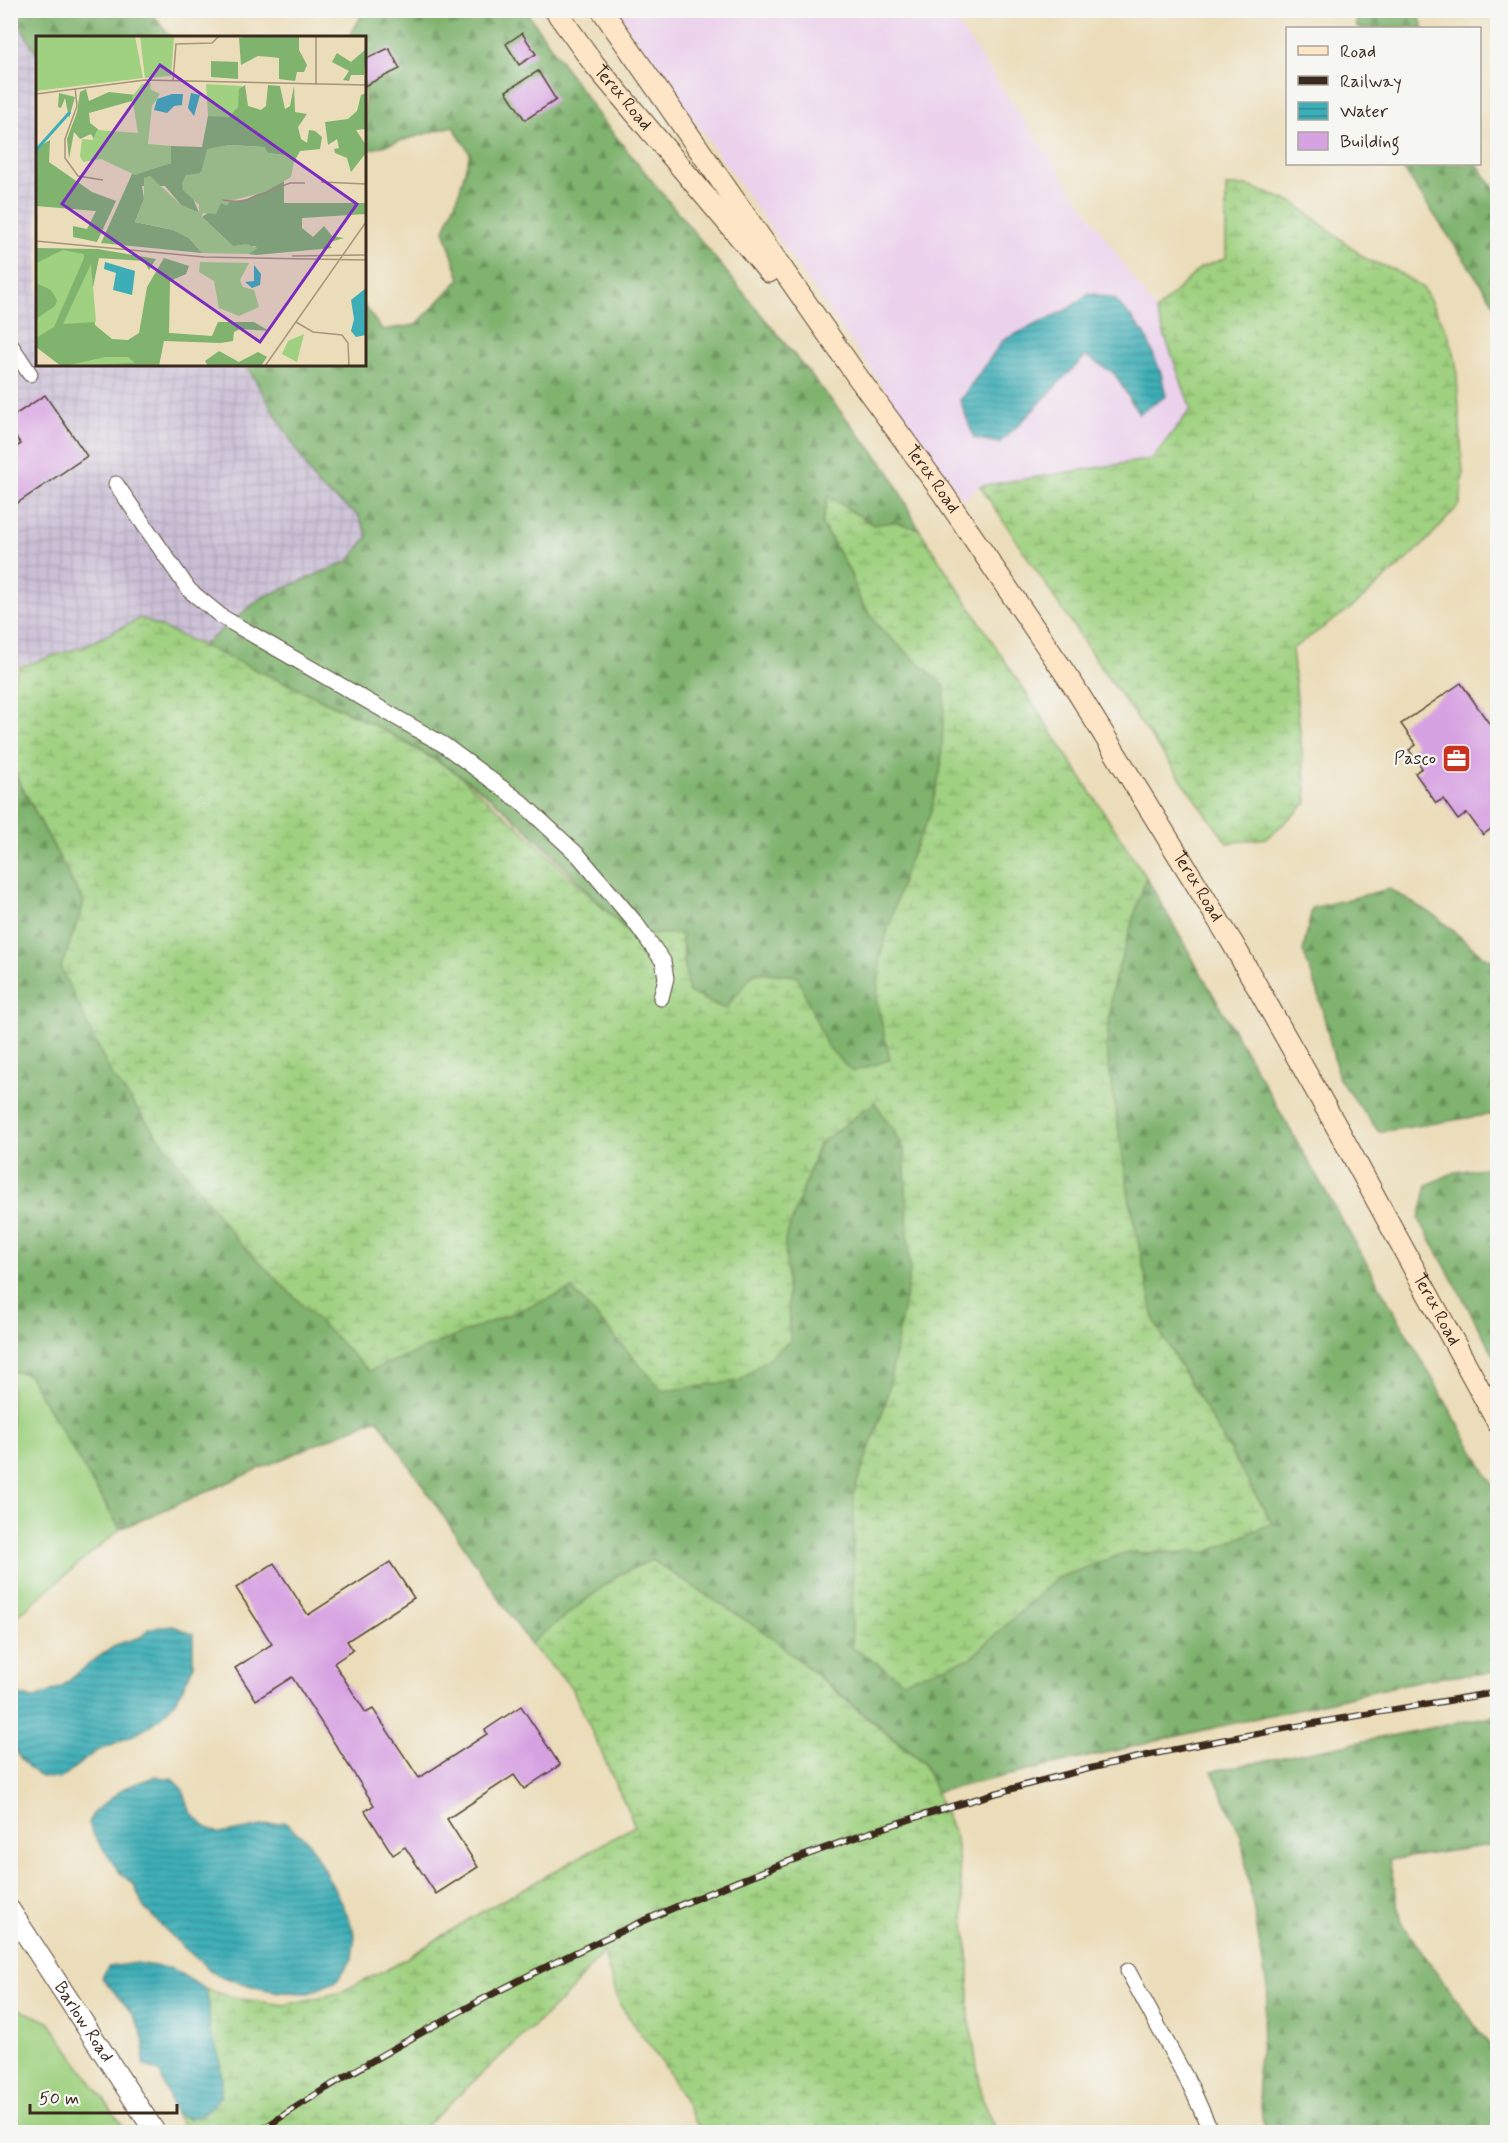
<svg xmlns="http://www.w3.org/2000/svg" width="1508" height="2143" font-family="Mynerve,sans-serif">
<style>
.built{fill:#ebd1ec}
.industrial{fill:url(#industrial-grid)}
.grass{fill:#9fd180;stroke:#6d7e4f;stroke-width:1.5}
.forest{fill:url(#forest-firs);stroke:#5d6e46;stroke-width:1.5}
.wetland{fill:url(#wetland-marsh);stroke:#6d7e4f;stroke-width:1.5}
.water{fill:url(#water-rules);stroke:#3c6c6a;stroke-width:1.5}
.building{fill:#d7a2e2}
.lines{fill:none;stroke-linecap:round;stroke-linejoin:round}
.minor-casing{stroke:#554535;stroke-width:17}
.tertiary-casing{stroke:#554535;stroke-width:22}
.secondary-casing{stroke:#554535;stroke-width:23}
.minor{stroke:#fff;stroke-width:15}
.tertiary{stroke:#fff;stroke-width:20}
.secondary{stroke:#fde5c5;stroke-width:21}
.rail-casing{stroke:#3b2a1e;stroke-width:7}
.rail{stroke:#f6f6f2;stroke-width:4.5;stroke-dasharray:14;stroke-linecap:butt}
.labels{text-anchor:middle;dominant-baseline:central;stroke-width:4.5;stroke-linejoin:round;paint-order:stroke}
.street-label{font-size:18px;fill:#3b2a1e;stroke:#f6f6f2}
.poi-label{font-size:18px;fill:#3b2a1e;stroke:#f6f6f2;text-anchor:end}
.inset-river{fill:none;stroke:#3daeb7;stroke-width:3}
.inset-road{fill:none;stroke:#a5957b;stroke-width:1.5}
.view{fill:#7b2cbf;fill-opacity:0.15;stroke:#7b2cbf;stroke-width:3}
.inset-edge{fill:none;stroke:#3b2a1e;stroke-width:3}
</style>
<defs>
<pattern id="industrial-grid" width="8" height="8" patternUnits="userSpaceOnUse" patternTransform="scale(1.5)"><rect width="8" height="8" fill="#cbbfd6"/><path d="M0 4h8M4 0v8" fill="none" stroke="#afa4b7"/></pattern>
<pattern id="forest-firs" width="22" height="20" patternUnits="userSpaceOnUse" patternTransform="scale(1.5)"><rect width="22" height="20" fill="#7fb36e"/><path d="M5 1l3.5 6h-7zM16 11l3.5 6h-7z" fill="#69925a"/></pattern>
<pattern id="wetland-marsh" width="20" height="14" patternUnits="userSpaceOnUse" patternTransform="scale(1.5)"><rect width="20" height="14" fill="#9fd180"/><path d="M1 5h8M5 5V1M11 12h8M15 12V8" fill="none" stroke="#83aa68"/></pattern>
<pattern id="water-rules" width="6" height="5" patternUnits="userSpaceOnUse" patternTransform="scale(1.5)"><rect width="6" height="5" fill="#3daeb7"/><path d="M0 2.5h6" fill="none" stroke="#348e94"/></pattern>
</defs>
<rect width="100%" height="100%" fill="#f6f6f2"/>
<filter id="ink" filterUnits="userSpaceOnUse"><feTurbulence type="fractalNoise" baseFrequency=".0167" numOctaves="2"/><feDisplacementMap in="SourceGraphic" scale="12" xChannelSelector="R" yChannelSelector="G"/><feConvolveMatrix kernelMatrix="1 2 1 2 8 2 1 2 1" color-interpolation-filters="sRGB"/></filter>
<filter id="wash" filterUnits="userSpaceOnUse"><feTurbulence type="fractalNoise" baseFrequency=".008" numOctaves="4" result="noise"/><feDisplacementMap in="SourceGraphic" scale="24" xChannelSelector="R" yChannelSelector="G"/><feGaussianBlur stdDeviation="1.35" result="paint"/><feColorMatrix in="noise" values="0 0 0 0 0 0 0 0 0 0 0 0 0 0 0 0 0 1.4 0 .05"/><feComposite in="paint" operator="in"/></filter>
<g filter="url(#wash)">
<rect width="100%" height="100%" fill="#ebddb9"/>
<path class="built" d="M617,11H949L1156,311L1191,409L1152,460L980,485L964,501Z"/>
<path class="industrial" d="M10,12L37,54L38,364L246,365L318,485L358,515L368,536L349,561L261,598L202,645L141,618L85,646L11,668Z"/>
<g class="grass">
<path d="M11,1371L28,1373L120,1529L11,1621Z"/>
<path d="M18,2009L49,2022L127,2132H11V2012Z"/>
</g>
<g class="forest">
<path d="M11,10L150,11L170,37L38,38L37,54Z"/>
<path d="M358,11H420L442,18L441,11H526L599,116L889,471L919,529L894,522L873,525L828,496L822,524L849,570L861,603L881,629L945,687L941,768L930,815L906,868L877,1001L890,1060L852,1073L827,1046L796,976L756,972L725,1009L688,992L681,934H630C574,879 520,814 454,771C375,720 287,684 202,646L261,598L349,561L368,536L358,515L318,486L246,365L364,364L365,307L382,330L416,325L460,279L444,230L458,196L470,153L453,126L365,151L364,38L349,37L361,17Z"/>
<path d="M1361,11H1413L1417,13L1424,28H1357L1356,15Z"/>
<path d="M1400,164H1477L1497,193V308Z"/>
<path d="M10,766L84,903L61,968L369,1370L572,1289L663,1390L790,1341L785,1240L819,1144L875,1102L904,1148L910,1273L886,1402L854,1492L971,1658L1055,1579L1124,1553L1208,1552L1272,1523L1155,1323L1130,1203L1106,1049L1113,985L1146,877L1497,1492V1672L1426,1679L936,1792L923,1762L770,1636L652,1560L618,1575L530,1644L377,1418L120,1529L28,1374L11,1371Z"/>
<path d="M1389,889L1437,917L1484,957L1497,961V1115H1486L1379,1132L1339,1079L1318,992L1303,951L1312,908Z"/>
<path d="M1489,1167H1498L1497,1360L1419,1219L1427,1185L1455,1172Z"/>
<path d="M1497,1715V1844L1389,1860L1402,1924L1497,2056V2132H1264L1257,2072L1268,1993L1241,1836L1212,1771Z"/>
</g>
<g class="wetland">
<path d="M1226,186H1248L1294,203L1369,261L1393,269L1423,288L1448,333L1456,362L1463,475L1460,504L1422,546L1354,606L1292,649L1307,803L1267,838L1227,843L1104,672L980,486L1152,459L1191,409L1156,311L1200,268L1226,258Z"/>
<path d="M828,496L873,525L894,522L919,529L1146,877L1113,985L1106,1049L1130,1203L1155,1323L1272,1523L1208,1552L1124,1553L1055,1579L971,1658L903,1681L852,1647L854,1492L886,1402L910,1273L904,1148L875,1102L819,1144L785,1240L790,1341L739,1381L663,1391L572,1289L369,1371L236,1239L111,1074L61,968L84,903L11,766V685L19,667L85,646L141,618L307,693L382,729L455,772L521,829L630,934H681L688,992L725,1009L755,972L797,976L827,1046L852,1072L890,1060L877,1001L881,953L906,868L930,815L941,768L945,687L881,629L861,602L849,570L822,524Z"/>
<path d="M652,1560L770,1636L867,1718L923,1763L956,1838L969,1963V2016L982,2097L997,2132H701L668,2071L620,2005L603,1952L566,1996L419,2132H186L175,2114L189,2119L221,2096L222,2077L218,2053L209,2032V2005L205,1989L235,1998L284,2005L339,1993L397,1964L473,1917L635,1826L572,1688L530,1644L618,1575Z"/>
</g>
<g class="water">
<path d="M1089,293L1115,299L1145,334L1161,373L1166,396L1139,414L1114,373L1086,356C1056,384 1030,416 999,443L974,438L960,400L1003,340L1068,309Z"/>
<path d="M173,1626L193,1634V1667L177,1699L161,1717L140,1732L95,1752L60,1779L41,1777L30,1769L18,1755L11,1740V1695L14,1693L33,1699L61,1687L95,1659L118,1644L141,1637L149,1628Z"/>
<path d="M154,1777L171,1778L183,1790L190,1811L204,1826L220,1834L284,1822L308,1841L342,1903L355,1934L352,1959L337,1981L309,1993L281,1992L262,1989L216,1975L182,1946L144,1908L134,1885L120,1873L92,1833L89,1823L93,1813L124,1788Z"/>
<path d="M137,1963L173,1969L205,1989L209,2005V2032L218,2053L222,2077L221,2096C205,2113 200,2123 175,2114L160,2073L143,2064C143,2058 145,2051 144,2045C142,2019 118,1997 102,1978L108,1967Z"/>
</g>
<g id="blocks">
<g class="building">
<path d="M522,33L536,54L519,65L506,44Z"/>
<path d="M389,48L400,69L364,86V60Z"/>
<path d="M538,71L556,100L525,120L506,91Z"/>
<path d="M45,395L87,456L10,508V451L21,444L10,429V418Z"/>
<path d="M1461,683L1497,735V824L1483,835L1467,813L1458,820L1443,799L1436,803L1415,773L1422,768L1409,750L1416,745L1401,724Z"/>
<path d="M390,1562L414,1598L347,1641L353,1650L334,1663L366,1713L373,1709L419,1778L487,1734L485,1730L521,1706L560,1765L524,1789L514,1775L447,1819L478,1867L436,1894L405,1847L393,1855L365,1811L374,1805L292,1677L256,1700L235,1668L272,1644L236,1588L274,1563L308,1615Z"/>
</g>
</g>
</g>
<g filter="url(#ink)">
<use href="#blocks" fill-opacity="0" stroke="#554535" stroke-width="1.5"/>
<g class="lines">
<defs>
<g id="minor">
<path d="M10,344L30,374"/>
<path d="M116,484L189,590L222,617L444,745L521,802L579,856L634,921L663,961L666,978L661,998"/>
<path d="M1128,1971L1192,2089L1211,2132"/>
</g>
<g id="tertiary">
<path id="s1" d="M10,1910L155,2132"/>
</g>
<g id="secondary">
<path id="s2" d="M555,10L594,64L769,272"/>
<path id="s3" d="M602,10L857,376L942,492L1075,688L1233,944L1339,1131L1498,1423"/>
</g>
</defs>
<use href="#minor" class="minor-casing"/>
<use href="#tertiary" class="tertiary-casing"/>
<use href="#secondary" class="secondary-casing"/>
<use href="#minor" class="minor"/>
<use href="#tertiary" class="tertiary"/>
<use href="#secondary" class="secondary"/>
<defs>
<path id="rail" d="M259,2132C322,2088 391,2049 459,2012C641,1913 833,1837 1033,1783C1185,1742 1342,1719 1498,1692"/>
</defs>
<use href="#rail" class="rail-casing"/>
<use href="#rail" class="rail"/>
</g>
</g>
<defs>
<symbol id="office-square" viewBox="-11 -11 22 22"><rect x="-9" y="-9" width="18" height="18" rx="4" fill="#c8321e" stroke="#f6f6f2"/><path d="M-6-3h4V-5.5h4V-3h4V5H-6ZM-1-4.5V-3h2v-1.5ZM-6 0V1H6V0Z" fill="#fff"/></symbol>
</defs>
<g fill-rule="evenodd">
<use href="#office-square" x="1440" y="742" width="33" height="33"/>
</g>
<g class="labels">
<g class="street-label">
<text stroke="none"><textPath href="#s2" startOffset="111">Terex Road</textPath></text>
<text stroke="none"><textPath href="#s3" startOffset="574">Terex Road</textPath></text>
<text stroke="none"><textPath href="#s3" startOffset="1060">Terex Road</textPath></text>
<text stroke="none"><textPath href="#s3" startOffset="1546">Terex Road</textPath></text>
<text stroke="none"><textPath href="#s1" startOffset="134">Barlow Road</textPath></text>
</g>
<g class="poi-label">
<text x="1436" y="759">Pasco</text>
</g>
</g>
<g transform="translate(36 36)">
<rect width="330" height="330" fill="#ebddb9"/>
<path d="M0,0H99L107,42L0,55ZM104,0H138L135,40L109,42ZM170,48L206,50L202,71L193,82L172,80Z" fill="#9fd180"/>
<path d="M211,0H263V14L271,29L268,36H261L259,45L243,43V22L235,21L222,20L205,29L203,2ZM330,13L328,39H315L313,45L307,44L313,35L296,26L301,17L315,26ZM175,25L202,26V43L175,41ZM209,49L212,70L225,74L230,70L232,49L244,50L249,73L254,70L258,50L259,76L271,78L262,91L265,103L271,107L273,94L279,95L286,101L284,113L264,115L258,126L254,120L232,117L228,111L192,109L147,154L156,160L163,177L145,169L129,150H106L108,163L99,186L137,194L153,202L166,217L65,207L96,138L135,127V110L166,111L172,80L193,81L202,71L203,53ZM50,53L53,65L73,56L100,59L96,65L53,77L54,87L63,94L58,103L55,98L44,103L38,96L33,123L31,103L41,76L44,56ZM23,57L39,61L33,82L29,62L25,72L22,71ZM330,57V93L320,94L330,109V117L315,136L311,122L299,117L298,113L303,112L301,103L292,109L289,86L312,83L321,75L325,59ZM14,104L13,126L56,156L80,165L61,206L37,201V190L51,193L60,175L0,170V112ZM248,145V167H330V178L266,182V192L277,201L288,190L296,200L308,202L291,207L296,212L220,219L213,218L220,210H197L166,181L185,167L211,163ZM0,212L62,213L120,223L113,234L108,225L63,222L55,261L59,289L76,303L92,304L103,297L111,251L128,222L153,230L150,238L134,245L133,297L176,300L182,286H218L233,295L204,293L198,296L197,305L185,307L128,305L123,330H25L0,311ZM183,315L203,326L222,316L231,321L225,330H172L169,325Z" fill="#7fb36e"/>
<path d="M115,47L114,53L124,58L116,70L112,108L135,110V127L99,139L65,123L47,126L44,120L46,103L57,104L61,94L102,97L96,61L106,48ZM192,109L228,111L232,117L254,120L258,126L255,141L229,156L194,165L191,170L185,167L180,178L167,177L166,181L197,210L210,208L222,212L213,218L166,217L153,202L137,194L99,186L108,163V142L114,140L145,169L163,177V169L147,154L146,147L150,139L165,137L171,113ZM27,214L48,218V222L18,291L0,302V283L19,270L21,264L15,254L0,247V227ZM164,226L213,227L204,244L207,251L218,254L223,271L203,280L183,272L178,245L163,236ZM55,228L60,286L27,288ZM268,298L261,326L246,318L252,305ZM69,321H92L99,327L29,330Z" fill="#9fd180"/>
<path d="M155,57L164,59L158,80L152,72ZM136,58H147L146,69L138,70L131,77L118,74L121,63ZM69,226L99,235L96,259L77,254L80,237L68,233ZM218,229L225,238L224,249L216,252L209,246L218,245ZM330,252V299L320,301L315,295L318,283L315,264Z" fill="#3daeb7"/>
<path class="inset-river" d="M0,114L34,76"/>
<path class="inset-road" d="M137,45L140,8L176,7L183,0M280,49V0M39,52L41,70L29,103V122L42,140L67,144M0,58L109,44L330,49M285,146L330,148M186,164L205,166L254,147H269M0,205L168,221L330,224M256,220L330,219M260,286L277,296L306,299L312,307L313,330M229,330L330,186"/>
<path class="view" d="M124,29L321,168L224,306L26,168Z"/>
<rect width="330" height="330" class="inset-edge"/>
</g>
<rect width="1508" height="2143" fill="none" stroke="#f6f6f2" stroke-width="36"/>
<rect x="1286" y="27" width="195" height="138" fill="#f6f6f2" stroke="#aba49d" stroke-width="1.5"/>
<rect x="1298" y="46" width="30" height="9" fill="#fde5c5" stroke="#aba49d" stroke-width="1.5"/>
<text x="1340" y="57" font-size="18" fill="#3b2a1e">Road</text>
<rect x="1298" y="76" width="30" height="9" fill="#3b2a1e" stroke="#aba49d" stroke-width="1.5"/>
<text x="1340" y="87" font-size="18" fill="#3b2a1e">Railway</text>
<rect x="1298" y="102" width="30" height="18" fill="url(#water-rules)" stroke="#aba49d" stroke-width="1.5"/>
<text x="1340" y="117" font-size="18" fill="#3b2a1e">Water</text>
<rect x="1298" y="132" width="30" height="18" fill="#d7a2e2" stroke="#aba49d" stroke-width="1.5"/>
<text x="1340" y="147" font-size="18" fill="#3b2a1e">Building</text>
<path d="M30 2104v9h147v-9" fill="none" stroke="#3b2a1e" stroke-width="3"/>
<text x="39" y="2104" font-size="18" fill="#3b2a1e" stroke="#f6f6f2" stroke-width="4.5" paint-order="stroke">50 m</text>
</svg>
